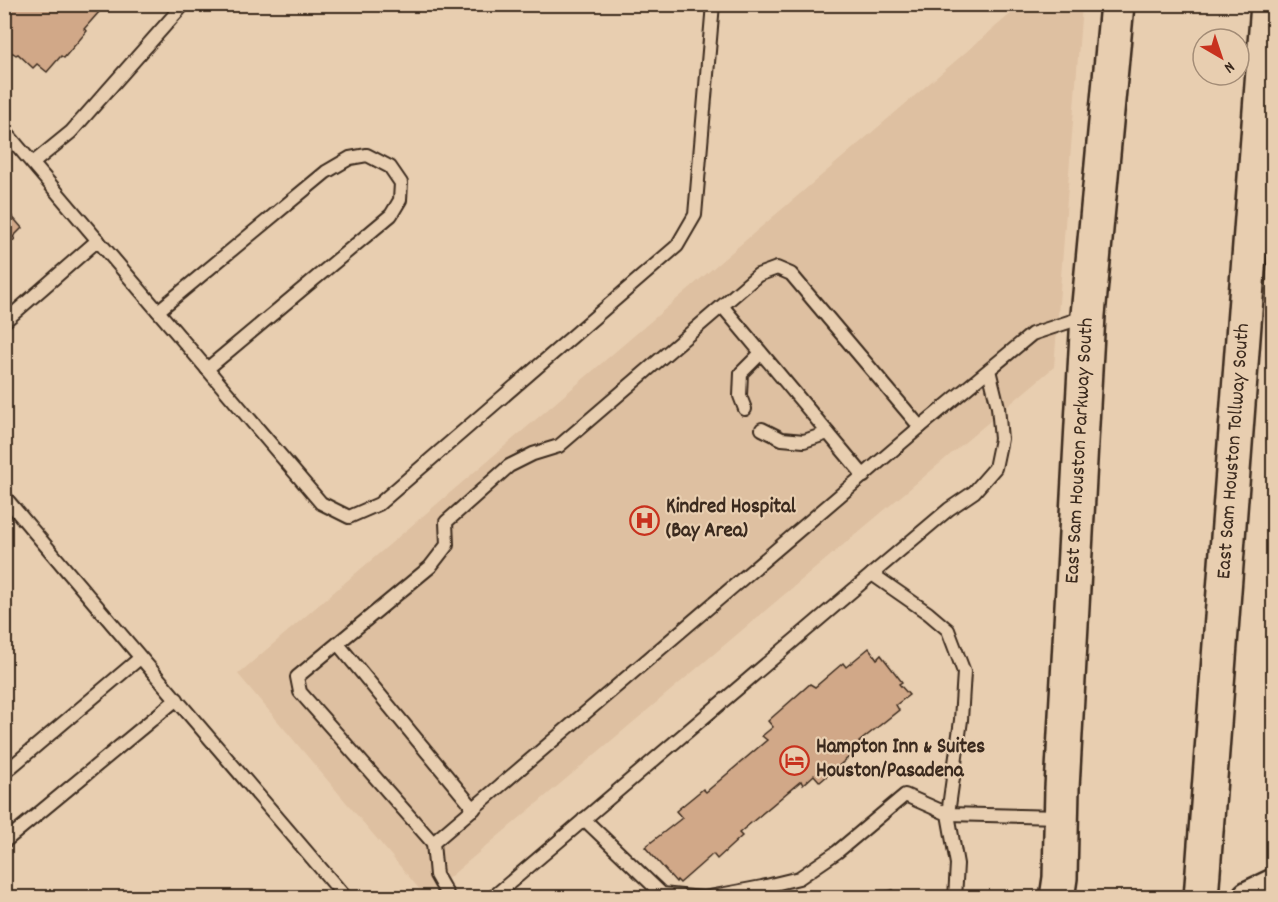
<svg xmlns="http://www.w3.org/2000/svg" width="1278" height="902" font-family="Dekko,sans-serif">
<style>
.built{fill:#dec0a1}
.building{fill:#d1a888;stroke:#3b2a1e;stroke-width:1.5}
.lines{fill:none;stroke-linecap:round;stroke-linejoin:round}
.service-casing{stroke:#3b2a1e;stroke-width:16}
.secondary-casing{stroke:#3b2a1e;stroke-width:38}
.motorway-casing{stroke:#3b2a1e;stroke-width:38}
.service{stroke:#e8ceb0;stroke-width:12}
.secondary{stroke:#e8ceb0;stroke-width:33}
.motorway{stroke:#e8ceb0;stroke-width:33}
.labels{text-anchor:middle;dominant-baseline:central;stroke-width:4.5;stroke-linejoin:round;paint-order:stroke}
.street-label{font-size:21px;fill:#3b2a1e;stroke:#e8ceb0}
.poi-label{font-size:21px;font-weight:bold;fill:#3b2a1e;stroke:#e8ceb0;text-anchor:start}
</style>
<rect width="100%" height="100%" fill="#e8ceb0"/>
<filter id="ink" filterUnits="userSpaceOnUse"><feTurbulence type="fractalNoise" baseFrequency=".0167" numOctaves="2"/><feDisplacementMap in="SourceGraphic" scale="12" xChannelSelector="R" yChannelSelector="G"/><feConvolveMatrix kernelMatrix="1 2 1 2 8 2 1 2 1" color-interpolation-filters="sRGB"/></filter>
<g filter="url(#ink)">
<path class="built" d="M1021,5H1082L1054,367L426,897L238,674Z"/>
<g class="building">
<path d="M4,4H90L99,12L84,29L87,31L64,58L61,56L47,72L37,64L33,68L18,54L16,55L13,53H12L4,46Z"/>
<path d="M4,207L22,228L13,237L15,239L4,248Z"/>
<path d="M869,648L877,659L881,655L902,682L899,684L909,695L896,705L899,710L859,742L863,745L820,782L814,775L803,785L801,781L739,833L742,836L717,859L713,854L680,883L677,880L676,882L645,847L682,818L676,811L703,789L706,792L767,740L762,736L773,727L768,721L810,684L815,687L843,663L846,667Z"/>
<path d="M893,890L895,898H860V897Z"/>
</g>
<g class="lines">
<defs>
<g id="service">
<path d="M4,130L321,503L349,517L379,504L677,246L695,215L713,4"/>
<path d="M33,163L71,132L184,4"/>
<path d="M723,307L864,476"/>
<path d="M158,311L326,172L350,158L367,155L390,167L401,183L400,200L391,215L207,369"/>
<path d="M4,322L98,240"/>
<path d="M989,370L998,407L1001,439L995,468L974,492L949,509L872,574L928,613L948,630L964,672L961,720L948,814L1060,817"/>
<path d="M745,409L740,396L741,373L761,353"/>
<path d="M762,429L782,439L804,441L828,433"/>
<path d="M4,496C117,631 232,764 346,898"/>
<path d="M338,644L474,809"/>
<path d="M4,773L140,658"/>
<path d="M584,819L662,894L702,898"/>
<path d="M4,842L177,699"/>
<path d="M433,843L300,692L297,677L430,567L447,545L446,522L509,466L533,454L559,446L758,275L777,268L791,274L920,427"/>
<path d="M449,898L436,875L433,843L920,427L1032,334L1087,316"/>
<path d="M492,898L872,574"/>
<path d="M704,898L762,887L799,878L837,852L905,795L948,814L957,864L955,898"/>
</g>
<g id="secondary">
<path id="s1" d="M1057,898L1060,878L1062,788L1088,315L1117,4"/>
<path d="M1249,898L1274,886"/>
</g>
<g id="motorway">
<path id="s2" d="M1201,898L1268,4"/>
</g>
</defs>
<use href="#service" class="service-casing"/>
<use href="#secondary" class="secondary-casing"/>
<use href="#motorway" class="motorway-casing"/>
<use href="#service" class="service"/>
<use href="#secondary" class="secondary"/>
<use href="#motorway" class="motorway"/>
</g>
</g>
<defs>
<symbol id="hospital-ring" viewBox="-11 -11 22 22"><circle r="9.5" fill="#e8ceb0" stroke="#c8321e" stroke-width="1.5"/><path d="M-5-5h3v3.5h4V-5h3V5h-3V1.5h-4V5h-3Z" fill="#c8321e"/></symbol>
<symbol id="hotel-ring" viewBox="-11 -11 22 22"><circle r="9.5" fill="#e8ceb0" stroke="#c8321e" stroke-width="1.5"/><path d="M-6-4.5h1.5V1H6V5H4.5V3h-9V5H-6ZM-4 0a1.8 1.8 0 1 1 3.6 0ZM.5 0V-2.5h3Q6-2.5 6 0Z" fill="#c8321e"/></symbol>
</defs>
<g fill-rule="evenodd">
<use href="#hospital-ring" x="628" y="504" width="33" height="33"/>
<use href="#hotel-ring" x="778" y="744" width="33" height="33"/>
</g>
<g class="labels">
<g class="street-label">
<text stroke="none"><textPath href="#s1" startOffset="448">East Sam Houston Parkway South</textPath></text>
<text stroke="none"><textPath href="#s2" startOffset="448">East Sam Houston Tollway South</textPath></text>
</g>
<g class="poi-label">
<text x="666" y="508">Kindred Hospital<tspan x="666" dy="24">(Bay Area)</tspan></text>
<text x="816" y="748">Hampton Inn &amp; Suites<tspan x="816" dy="24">Houston/Pasadena</tspan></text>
</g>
</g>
<rect width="1278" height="902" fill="none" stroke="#e8ceb0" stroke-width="24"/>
<rect x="12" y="12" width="1254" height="878" fill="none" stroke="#3b2a1e" stroke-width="2" filter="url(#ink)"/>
<g transform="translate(1221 57) rotate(141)"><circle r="28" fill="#e8ceb0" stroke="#a38c76" stroke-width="1.5"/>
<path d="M0-4.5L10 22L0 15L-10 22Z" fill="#c8321e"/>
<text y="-9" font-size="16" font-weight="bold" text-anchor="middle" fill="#3b2a1e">N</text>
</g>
</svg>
